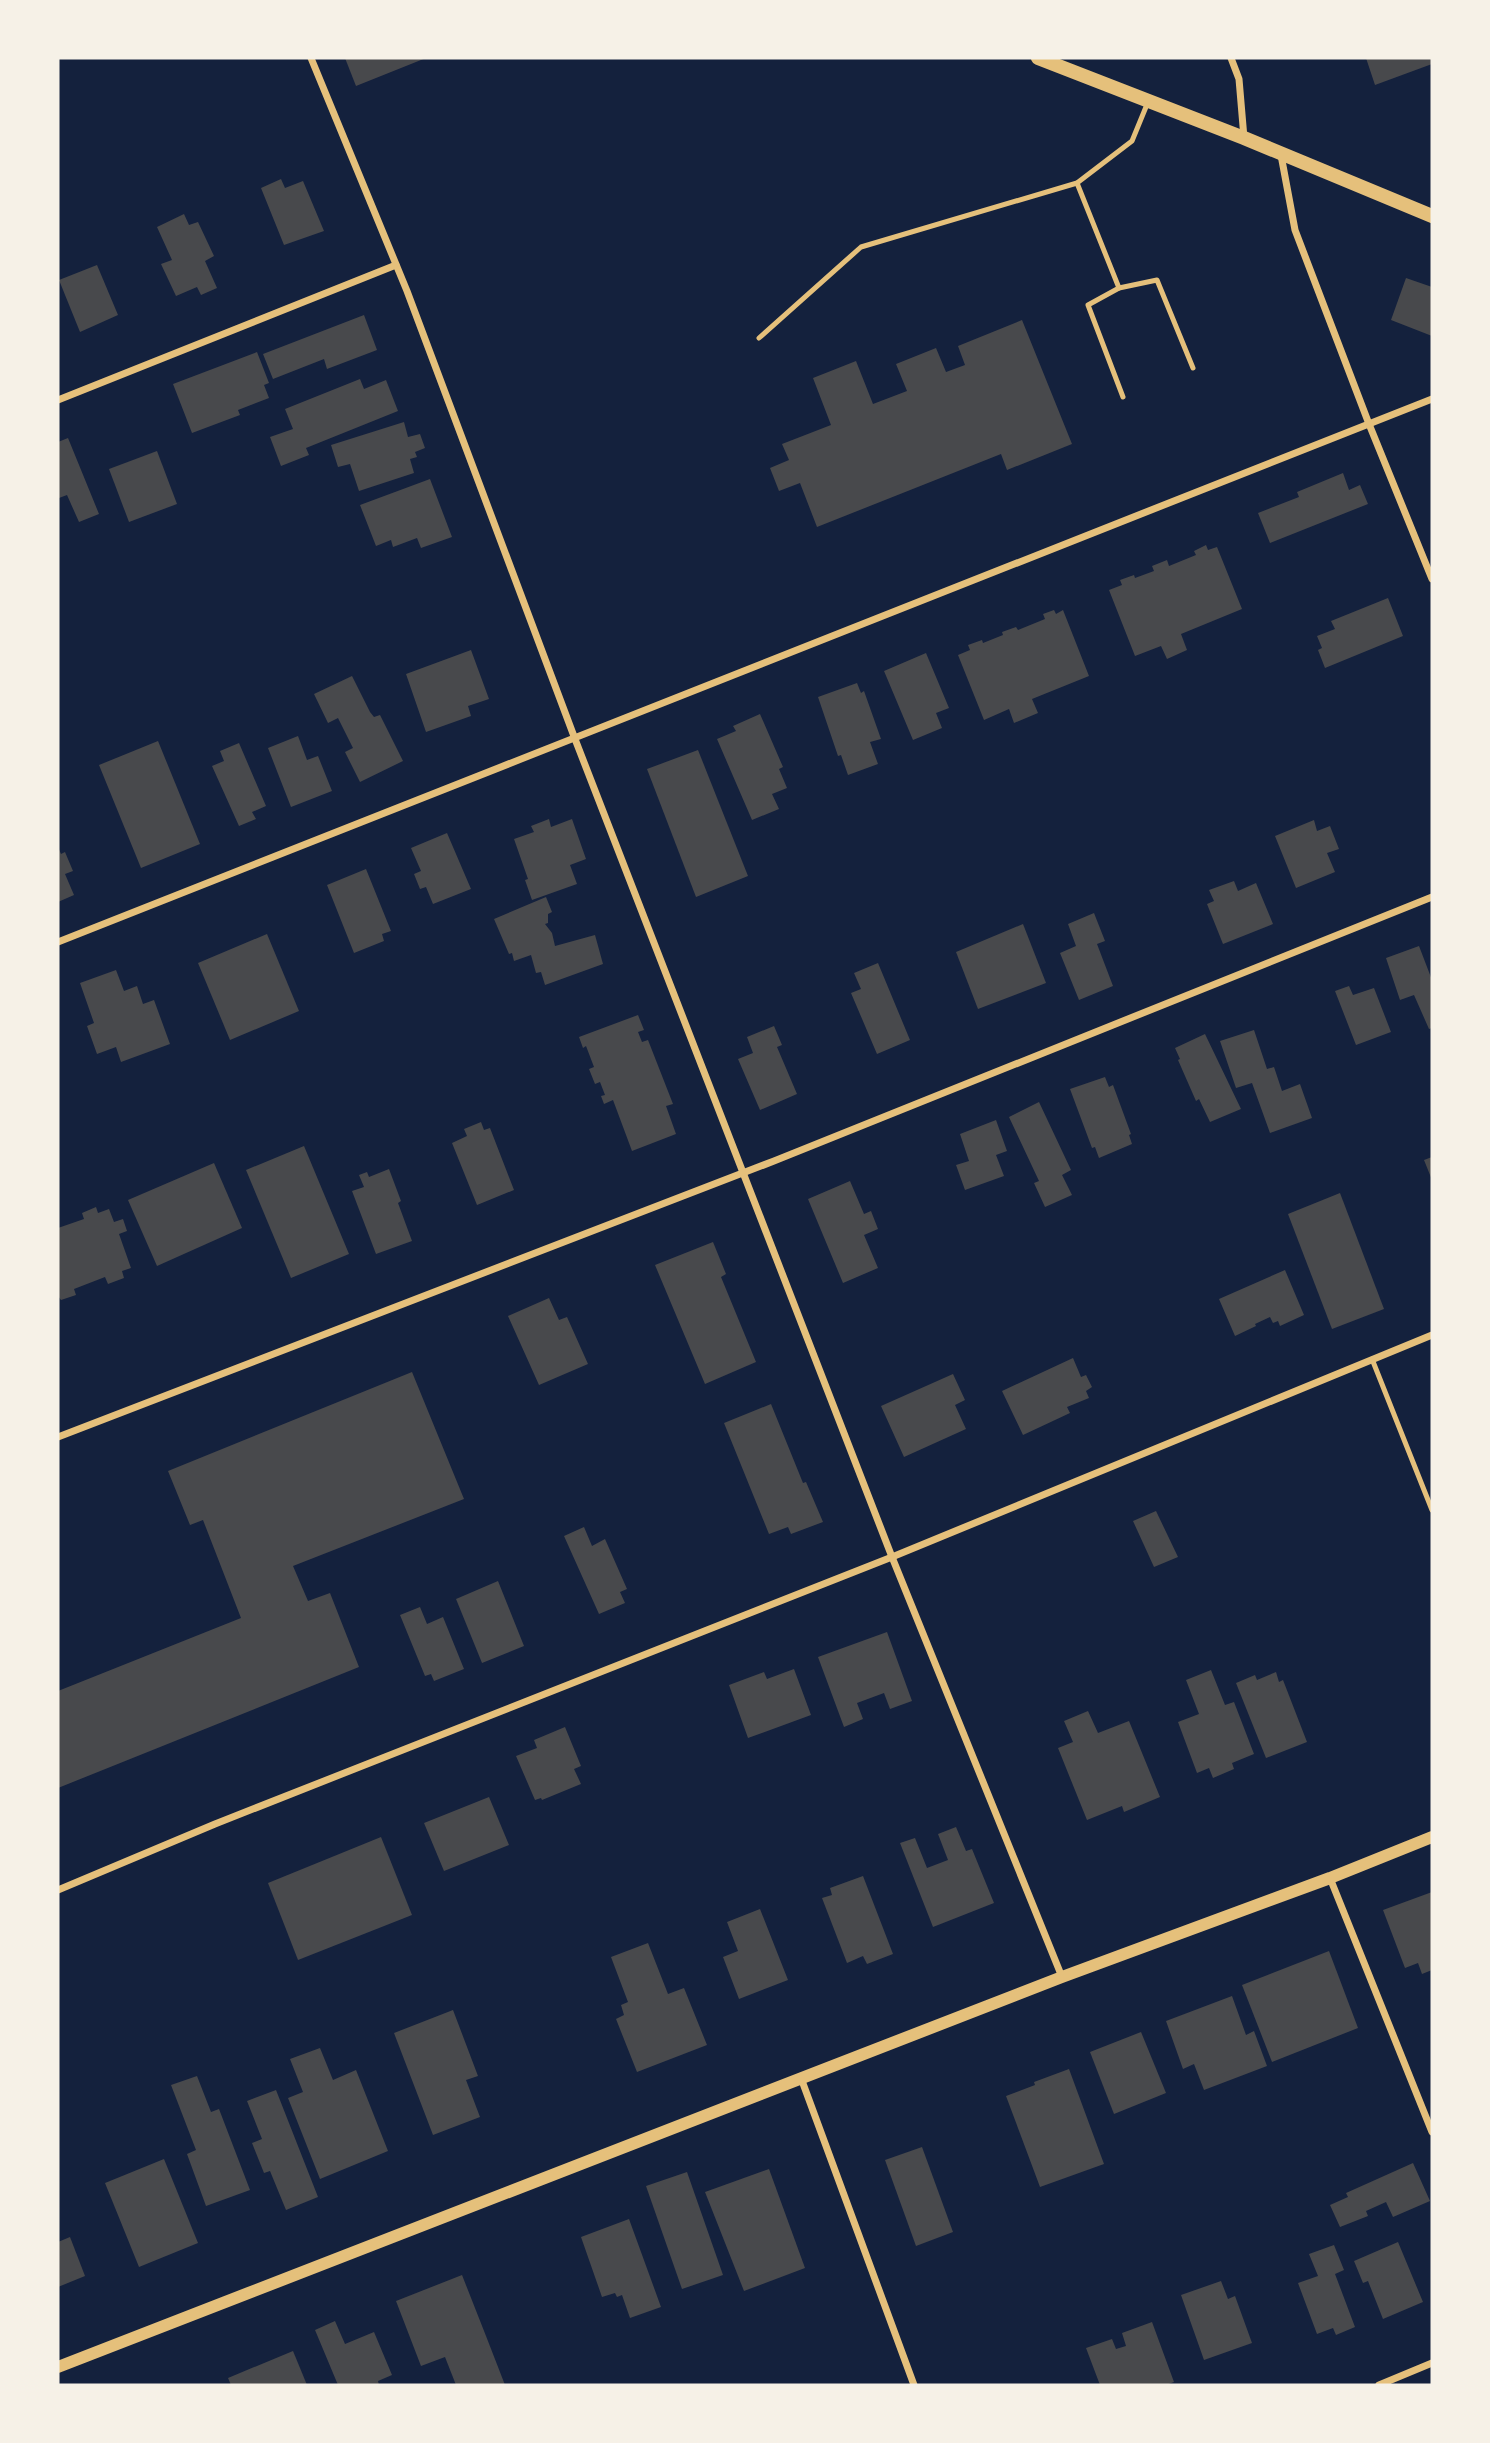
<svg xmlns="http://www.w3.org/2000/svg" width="1490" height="2443" font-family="Overpass,sans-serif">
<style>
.building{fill:#48494c}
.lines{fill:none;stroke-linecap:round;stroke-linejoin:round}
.service{stroke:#e5c07b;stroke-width:5}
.minor{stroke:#e5c07b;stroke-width:7}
.tertiary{stroke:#e5c07b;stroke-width:12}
.secondary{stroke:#e5c07b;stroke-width:14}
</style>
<rect width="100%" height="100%" fill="#14213d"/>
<g class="building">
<path d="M345,58H426L356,86Z"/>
<path d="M1366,58H1432V64L1375,85Z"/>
<path d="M281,179L285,188L303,181L324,231L284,245L261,188Z"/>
<path d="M184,214L189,225L198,222L214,256L205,261L217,288L201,295L197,287L176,296L161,264L172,260L157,227Z"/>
<path d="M97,265L118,315L80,332L59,280Z"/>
<path d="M1406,278L1432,287V336L1391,320Z"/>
<path d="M364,315L377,350L327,369L324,359L273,379L263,354Z"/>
<path d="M1022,320L1072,444L1007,470L1001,454L817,527L800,483L779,491L770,468L789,460L782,444L831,425L813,378L856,361L873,404L907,391L896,364L936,348L946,372L965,365L958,346Z"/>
<path d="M257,352L269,383L264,385L269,398L238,410L240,415L192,433L173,384Z"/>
<path d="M360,379L364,389L386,380L398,411L306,448L309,455L281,466L270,437L293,429L285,409Z"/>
<path d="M404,422L408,437L420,434L425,448L415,452L417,457L410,459L414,473L359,491L350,464L338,467L331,445Z"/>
<path d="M68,438L99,514L79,522L67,495L59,498L58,496V442Z"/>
<path d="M157,451L177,504L129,522L109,469Z"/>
<path d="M1343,473L1349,490L1360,485L1368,504L1270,543L1258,513L1299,497L1297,492Z"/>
<path d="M430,479L452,537L421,548L417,538L393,547L391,540L376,546L360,505Z"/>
<path d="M1206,545L1208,550L1217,547L1242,609L1181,634L1187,650L1167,659L1161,646L1135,656L1109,590L1122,585L1120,580L1134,575L1135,578L1154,571L1152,566L1167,560L1169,566L1196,555L1194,551Z"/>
<path d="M1388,598L1403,636L1325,668L1318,650L1322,648L1317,636L1335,629L1331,621Z"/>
<path d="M1054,610L1056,614L1063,610L1089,676L1032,699L1038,713L1014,723L1009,709L984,720L958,655L970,650L968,645L982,640L983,643L1003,635L1002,632L1016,627L1018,630L1045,619L1043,614Z"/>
<path d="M471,650L489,699L468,706L471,716L426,732L406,674Z"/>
<path d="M926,653L949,708L936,713L942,728L913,740L884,671Z"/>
<path d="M352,676L370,712L374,717L380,715L403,761L360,782L345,752L353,748L338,718L328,723L314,694Z"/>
<path d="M857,683L861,693L864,691L881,739L870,742L878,764L848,775L841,755L838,756L818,697Z"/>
<path d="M760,714L783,767L779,769L787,788L772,794L779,809L752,820L717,739L736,731L733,726Z"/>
<path d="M298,736L307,760L318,756L332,791L291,807L268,748Z"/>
<path d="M158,741L200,844L141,868L99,765Z"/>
<path d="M239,743L266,806L252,812L256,819L239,826L212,766L224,761L220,751Z"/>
<path d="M698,750L748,876L696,897L647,769Z"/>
<path d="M549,819L551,827L572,819L586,859L570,865L577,884L532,900L525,880L528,879L514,839L534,832L531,826Z"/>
<path d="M1314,820L1317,831L1330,826L1339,849L1327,853L1335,872L1296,888L1275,836Z"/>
<path d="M447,833L471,889L433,904L426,887L420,889L414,874L421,871L411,848Z"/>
<path d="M58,847L61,854L65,852L73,871L65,874L74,895L58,902Z"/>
<path d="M366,869L391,931L382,934L384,941L354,953L327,885Z"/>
<path d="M1234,881L1238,891L1256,883L1273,924L1223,944L1207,904L1214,901L1209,890Z"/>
<path d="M546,897L552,912L548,914V923L545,924L552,933L555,946L595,935L603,964L545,985L541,972L536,973L531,955L514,961L512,953L509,954L494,919Z"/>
<path d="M1094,913L1105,941L1097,944L1113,986L1079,1000L1060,953L1076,946L1068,924Z"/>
<path d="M1023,924L1046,983L978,1009L956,952Z"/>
<path d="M267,934L299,1011L230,1040L198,963Z"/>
<path d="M1419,946L1432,980V1028L1429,1029L1414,995L1400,1000L1386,958Z"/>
<path d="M878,963L910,1040L877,1054L851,993L861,989L854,973Z"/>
<path d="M116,970L124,991L137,986L143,1004L154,1000L170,1044L121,1062L116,1047L97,1054L87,1026L94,1023L80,983Z"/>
<path d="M1349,986L1353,995L1374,988L1391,1032L1356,1045L1335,991Z"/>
<path d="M638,1015L644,1030L638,1032L642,1042L648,1040L673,1104L666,1106L676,1134L632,1151L613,1100L604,1104L601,1096L605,1095L600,1082L595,1084L589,1069L594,1067L586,1046L583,1048L579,1037Z"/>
<path d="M774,1026L782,1045L777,1047L797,1094L760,1110L738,1059L753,1053L747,1037Z"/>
<path d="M1254,1030L1267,1069L1274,1067L1282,1091L1300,1084L1312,1118L1270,1133L1252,1083L1236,1088L1220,1041Z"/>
<path d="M1205,1034L1241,1109L1210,1122L1199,1099L1196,1101L1178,1060L1180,1059L1175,1048Z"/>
<path d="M1105,1077L1109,1087L1113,1085L1131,1134L1129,1135L1132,1144L1099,1158L1095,1147L1092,1148L1070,1089Z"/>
<path d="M1039,1102L1071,1170L1062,1175L1072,1195L1045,1207L1034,1183L1039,1181L1009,1117Z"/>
<path d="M996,1120L1007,1151L996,1155L1004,1176L965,1190L956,1165L969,1161L960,1134Z"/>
<path d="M481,1122L484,1130L490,1128L514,1190L477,1205L452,1143L467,1136L464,1129Z"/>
<path d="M304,1146L349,1254L291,1278L246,1170Z"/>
<path d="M1432,1157V1180L1424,1160Z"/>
<path d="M214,1163L242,1228L157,1266L128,1200Z"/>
<path d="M389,1169L401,1201L398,1203L412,1241L376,1254L352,1191L364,1187L359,1175L367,1172L369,1177Z"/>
<path d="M850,1181L864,1214L871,1211L878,1229L864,1235L878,1268L843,1283L808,1199Z"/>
<path d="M1340,1193L1384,1309L1332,1329L1288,1214Z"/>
<path d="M96,1207L98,1213L109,1209L114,1222L123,1219L127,1231L119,1234L131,1268L122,1271L124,1278L108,1284L105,1277L74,1289L76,1295L61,1300L58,1296V1228L84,1219L82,1213Z"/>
<path d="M713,1242L726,1274L721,1277L756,1362L705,1384L655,1265Z"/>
<path d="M1285,1270L1304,1315L1280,1326L1278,1321L1273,1323L1270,1317L1255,1324L1256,1326L1235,1336L1219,1299Z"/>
<path d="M549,1298L559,1320L567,1317L588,1364L539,1385L508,1316Z"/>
<path d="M1073,1358L1081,1377L1086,1375L1092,1387L1086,1391L1089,1398L1067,1407L1070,1413L1023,1435L1002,1391Z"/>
<path d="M412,1372L464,1499L293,1566L308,1601L330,1593L359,1667L58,1788V1691L241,1618L203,1520L190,1525L168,1471Z"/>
<path d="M953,1374L965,1400L955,1405L966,1429L904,1457L881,1406Z"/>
<path d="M771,1404L803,1483L806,1482L823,1522L791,1534L788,1527L769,1534L724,1423Z"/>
<path d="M1156,1511L1178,1557L1154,1567L1133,1521Z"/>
<path d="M584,1527L592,1546L605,1539L627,1589L620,1592L625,1603L599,1614L564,1536Z"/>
<path d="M498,1581L524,1646L482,1663L456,1599Z"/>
<path d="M420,1607L427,1624L443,1617L464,1669L434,1681L431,1674L425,1676L400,1615Z"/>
<path d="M887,1632L912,1701L890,1709L884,1693L857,1703L863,1719L844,1727L818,1657Z"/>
<path d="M794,1669L811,1715L748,1738L729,1685L764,1672L767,1679Z"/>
<path d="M1211,1670L1225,1705L1234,1702L1254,1754L1232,1763L1234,1769L1213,1778L1209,1768L1197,1773L1178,1722L1199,1714L1186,1680Z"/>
<path d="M1276,1672L1279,1682L1283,1680L1307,1742L1266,1758L1236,1683L1255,1675L1257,1680Z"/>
<path d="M1088,1711L1098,1733L1129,1721L1160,1797L1124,1812L1122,1806L1087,1820L1058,1748L1073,1742L1064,1721Z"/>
<path d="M565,1727L581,1766L574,1769L581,1784L542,1800L541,1798L535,1800L516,1756L537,1748L534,1740Z"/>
<path d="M489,1797L509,1845L444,1871L424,1823Z"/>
<path d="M956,1827L966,1851L972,1849L994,1903L933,1927L900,1843L915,1838L927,1868L948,1860L938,1834Z"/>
<path d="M381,1837L412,1915L298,1960L268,1883Z"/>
<path d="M863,1876L893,1954L867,1964L863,1956L847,1963L822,1898L832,1895L830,1888Z"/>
<path d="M1432,1892V1970L1422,1974L1418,1963L1405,1968L1383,1910Z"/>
<path d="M760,1909L788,1980L739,1999L723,1957L738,1951L727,1922Z"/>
<path d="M648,1943L668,1994L684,1988L707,2045L637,2072L616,2019L624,2015L621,2005L628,2002L611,1957Z"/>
<path d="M1329,1951L1358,2028L1272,2062L1242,1985Z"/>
<path d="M1232,1996L1246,2035L1254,2031L1267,2066L1204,2090L1194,2064L1183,2069L1166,2021Z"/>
<path d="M453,2010L478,2076L466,2080L480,2117L433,2135L394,2033Z"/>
<path d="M1141,2032L1166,2093L1114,2114L1090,2052Z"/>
<path d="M320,2048L333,2080L356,2070L388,2151L320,2179L288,2098L303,2092L290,2059Z"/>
<path d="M1069,2069L1104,2164L1040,2187L1006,2096L1035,2085L1034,2082Z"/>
<path d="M197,2076L211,2112L219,2109L250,2190L206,2206L187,2154L196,2150L171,2085Z"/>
<path d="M276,2090L318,2197L286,2210L270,2171L264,2173L252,2143L262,2139L247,2101Z"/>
<path d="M922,2147L953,2232L916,2246L885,2160Z"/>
<path d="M164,2159L198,2243L139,2267L105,2183Z"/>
<path d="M1413,2163L1430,2201L1393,2217L1386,2202L1366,2211L1368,2216L1340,2227L1330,2205L1348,2197L1346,2193Z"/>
<path d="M769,2169L805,2268L744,2291L705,2192Z"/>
<path d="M687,2172L723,2275L682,2289L646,2186Z"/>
<path d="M629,2219L661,2307L630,2318L622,2295L617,2297L615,2293L602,2297L581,2237Z"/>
<path d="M70,2237L85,2276L58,2287V2242Z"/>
<path d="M1398,2242L1423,2302L1383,2319L1368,2281L1363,2283L1354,2261Z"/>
<path d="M1334,2245L1344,2270L1335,2274L1355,2327L1336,2335L1333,2328L1317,2334L1298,2283L1318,2276L1309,2254Z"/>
<path d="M462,2275L486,2336L505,2385H456L445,2357L421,2366L396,2301Z"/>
<path d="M1221,2281L1228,2299L1235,2296L1252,2343L1204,2360L1181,2295Z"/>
<path d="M335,2321L345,2344L374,2332L392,2375L378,2381L379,2385H338L315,2330Z"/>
<path d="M1152,2322L1174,2382L1166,2385H1100L1086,2348L1112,2339L1116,2349L1126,2346L1122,2333Z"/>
<path d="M293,2351L307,2385H231L228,2378Z"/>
</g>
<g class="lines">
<g class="service">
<path d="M1077,183L1119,288L1088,305L1123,397"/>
<path d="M1119,288L1157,280L1193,368"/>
<path d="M759,338L861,247L1077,183L1132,141L1148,102"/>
<path d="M1372,1359L1432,1510"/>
</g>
<g class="minor">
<path d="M311,58L407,291L575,739L892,1557L1062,1977"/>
<path d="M1231,58L1239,79L1244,138"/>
<path d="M1281,155L1295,230L1369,424L1432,579"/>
<path d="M58,400L396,265"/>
<path d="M58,942L1432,399"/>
<path d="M58,1437L774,1161L1432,897"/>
<path d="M1330,1878L1432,2132"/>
<path d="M58,1890L215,1824L892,1557L1432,1335"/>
<path d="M801,2078L914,2385"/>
<path d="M1379,2385L1432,2363"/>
</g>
<path class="tertiary" d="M58,2367L1062,1977L1330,1878L1432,1837"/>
<path class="secondary" d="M1038,58L1244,138L1432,216"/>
</g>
<rect width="1490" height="2443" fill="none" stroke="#f6f1e7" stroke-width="119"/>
</svg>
